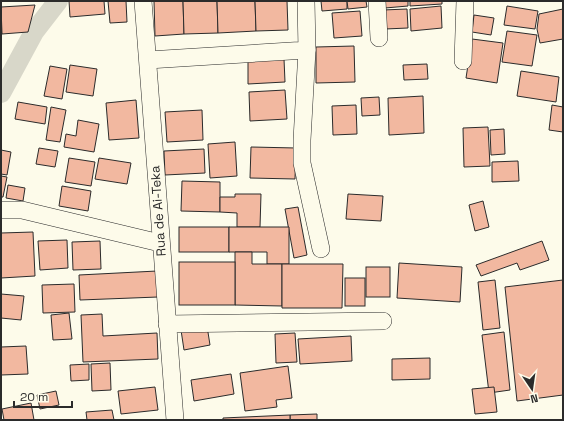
<svg xmlns="http://www.w3.org/2000/svg" width="564" height="421" font-family="'Space Grotesk',sans-serif">
<style>
.lines{fill:none;stroke-linecap:round;stroke-linejoin:round}
.canal{stroke:#d8d7c9;stroke-width:20}
.building{fill:#f2b8a0;stroke:#2b2b2b}
.minor-casing{stroke:#2b2b2b;stroke-width:18}
.minor{stroke:#fdfbea;stroke-width:17}
.labels{text-anchor:middle;dominant-baseline:central;stroke-width:3;stroke-linejoin:round;paint-order:stroke}
.street-label{font-size:13px;fill:#2b2b2b;stroke:#fdfbea}
</style>
<rect width="100%" height="100%" fill="#fdfbea"/>
<g class="lines">
<path class="canal" d="M1,93L34,32L58,1"/>
</g>
<g class="building">
<path d="M69,1H104L105,14L70,17Z"/>
<path d="M108,1H126L127,22L110,23Z"/>
<path d="M154,1H183L184,34L155,36Z"/>
<path d="M183,1H217L218,33L184,34Z"/>
<path d="M217,1H255L256,31L218,33Z"/>
<path d="M255,1H287L288,30L256,31Z"/>
<path d="M321,1H347V9L322,11Z"/>
<path d="M347,1H366L367,7L348,9Z"/>
<path d="M385,1H408V6L385,8Z"/>
<path d="M410,1H442V4L410,6Z"/>
<path d="M35,5L28,32L2,34L1,7Z"/>
<path d="M441,6L442,28L411,31L410,9Z"/>
<path d="M507,6L538,11L535,29L504,25Z"/>
<path d="M407,9L408,28L385,29L383,10Z"/>
<path d="M563,9V39L540,43L537,29L539,14Z"/>
<path d="M360,11L362,36L334,38L332,13Z"/>
<path d="M474,15L494,18L491,35L472,32Z"/>
<path d="M507,31L537,35L532,66L502,62Z"/>
<path d="M472,39L503,43L497,83L466,78Z"/>
<path d="M354,46L355,82L316,83V47Z"/>
<path d="M284,59L285,82L248,84V60Z"/>
<path d="M427,64L428,79L404,80L403,65Z"/>
<path d="M70,65L97,69L93,96L66,92Z"/>
<path d="M50,66L67,69L62,99L44,96Z"/>
<path d="M521,71L559,77L556,102L517,96Z"/>
<path d="M285,90L287,119L250,121L249,92Z"/>
<path d="M423,96L424,133L389,135L388,98Z"/>
<path d="M379,97L380,115L362,116L361,98Z"/>
<path d="M136,100L139,138L109,140L106,103Z"/>
<path d="M18,102L47,107L45,124L15,119Z"/>
<path d="M356,105L357,134L333,135L332,106Z"/>
<path d="M552,105L563,107V132L549,130Z"/>
<path d="M51,107L66,110L60,142L46,140Z"/>
<path d="M202,110L203,140L167,142L165,112Z"/>
<path d="M78,120L99,124L94,152L64,147L66,134L76,136Z"/>
<path d="M488,127L490,166L464,167L463,128Z"/>
<path d="M504,129L505,154L491,155L490,130Z"/>
<path d="M235,142L237,176L210,178L208,144Z"/>
<path d="M251,147L296,148L295,179L250,178Z"/>
<path d="M39,148L58,151L55,167L36,164Z"/>
<path d="M204,149L205,173L165,175L164,151Z"/>
<path d="M1,150L11,152L7,175L1,174Z"/>
<path d="M69,158L95,162L91,186L65,182Z"/>
<path d="M99,158L131,163L127,184L95,179Z"/>
<path d="M518,161L519,181L492,182V162Z"/>
<path d="M1,176L7,177L3,197H1Z"/>
<path d="M182,181L220,182V212L181,211Z"/>
<path d="M8,185L25,188L23,201L6,198Z"/>
<path d="M62,186L91,191L88,211L59,206Z"/>
<path d="M235,194H261L260,227H237V213L220,212V197H235Z"/>
<path d="M348,194L383,196L381,221L346,219Z"/>
<path d="M483,201L489,227L475,231L469,205Z"/>
<path d="M298,207L307,255L294,258L285,209Z"/>
<rect x="179" y="227" width="50" height="25"/>
<path d="M229,227H289V264H267V252H229Z"/>
<path d="M33,232L35,276L1,278V233Z"/>
<path d="M67,240L68,268L40,270L38,241Z"/>
<path d="M100,241L101,269L73,270L72,242Z"/>
<path d="M542,241L549,260L520,270L517,263L481,276L476,265Z"/>
<path d="M235,252H252V264H282V306L235,305Z"/>
<rect x="179" y="262" width="56" height="43"/>
<path d="M399,263L462,267L460,302L397,298Z"/>
<path d="M282,264H343L342,308H282Z"/>
<rect x="366" y="267" width="24" height="30"/>
<path d="M157,271L158,297L80,300L79,275Z"/>
<rect x="345" y="278" width="20" height="28"/>
<path d="M495,280L500,328L483,330L478,282Z"/>
<path d="M563,280V395L517,401L505,287Z"/>
<path d="M74,284L75,312L43,313L42,285Z"/>
<path d="M1,294L24,296L21,320L1,318Z"/>
<path d="M69,313L72,339L53,340L51,315Z"/>
<path d="M102,314L103,336L157,333L158,359L83,362L81,315Z"/>
<path d="M207,326L210,345L184,350L181,330Z"/>
<path d="M504,332L510,390L489,393L482,335Z"/>
<path d="M295,333L297,362L276,363L275,334Z"/>
<path d="M351,336L352,361L300,364L298,339Z"/>
<path d="M26,346L28,374L1,375V347Z"/>
<path d="M430,358V379L392,380V359Z"/>
<path d="M110,363L111,390L92,391L91,364Z"/>
<path d="M89,364V380L71,381L70,365Z"/>
<path d="M288,366L292,398L276,400L277,407L245,411L240,373Z"/>
<path d="M231,374L234,394L194,401L191,380Z"/>
<path d="M155,387L158,410L121,414L118,391Z"/>
<path d="M494,387L497,412L475,414L472,389Z"/>
<path d="M56,391L59,405L40,409L37,395Z"/>
<path d="M31,403L34,420H4L2,409Z"/>
<path d="M112,410L114,420H87L86,412Z"/>
<path d="M317,414V420H290V415Z"/>
<path d="M290,415V420H223V418Z"/>
</g>
<g class="lines">
<defs>
<g id="minor">
<path d="M143,1L175,420"/>
<path d="M377,1L379,38"/>
<path d="M307,50L302,140V163L321,249"/>
<path d="M148,60L307,50L306,1"/>
<path d="M463,61L465,1"/>
<path d="M1,210H22L160,243"/>
<path d="M167,324L383,321"/>
</g>
</defs>
<use href="#minor" class="minor-casing"/>
<use href="#minor" class="minor"/>
</g>
<g class="labels">
<g class="street-label">
<text transform="translate(158 211) rotate(-94)">Rua de Ai-Teka</text>
</g>
</g>
<rect width="564" height="421" fill="none" stroke="#2b2b2b" stroke-width="4"/>
<g transform="translate(532 389) rotate(167)" stroke="#fdfbea" stroke-width="3" paint-order="stroke">
<path d="M0-3L7 15L0 10L-7 15Z" fill="#2b2b2b"/>
<text y="-6" font-size="11" font-weight="bold" text-anchor="middle" fill="#2b2b2b">N</text>
</g>
<path d="M14 401v6h58v-6" fill="none" stroke="#2b2b2b" stroke-width="2"/>
<text x="20" y="401" font-size="12" fill="#2b2b2b" stroke="#fdfbea" stroke-width="3" paint-order="stroke">20 m</text>
</svg>
